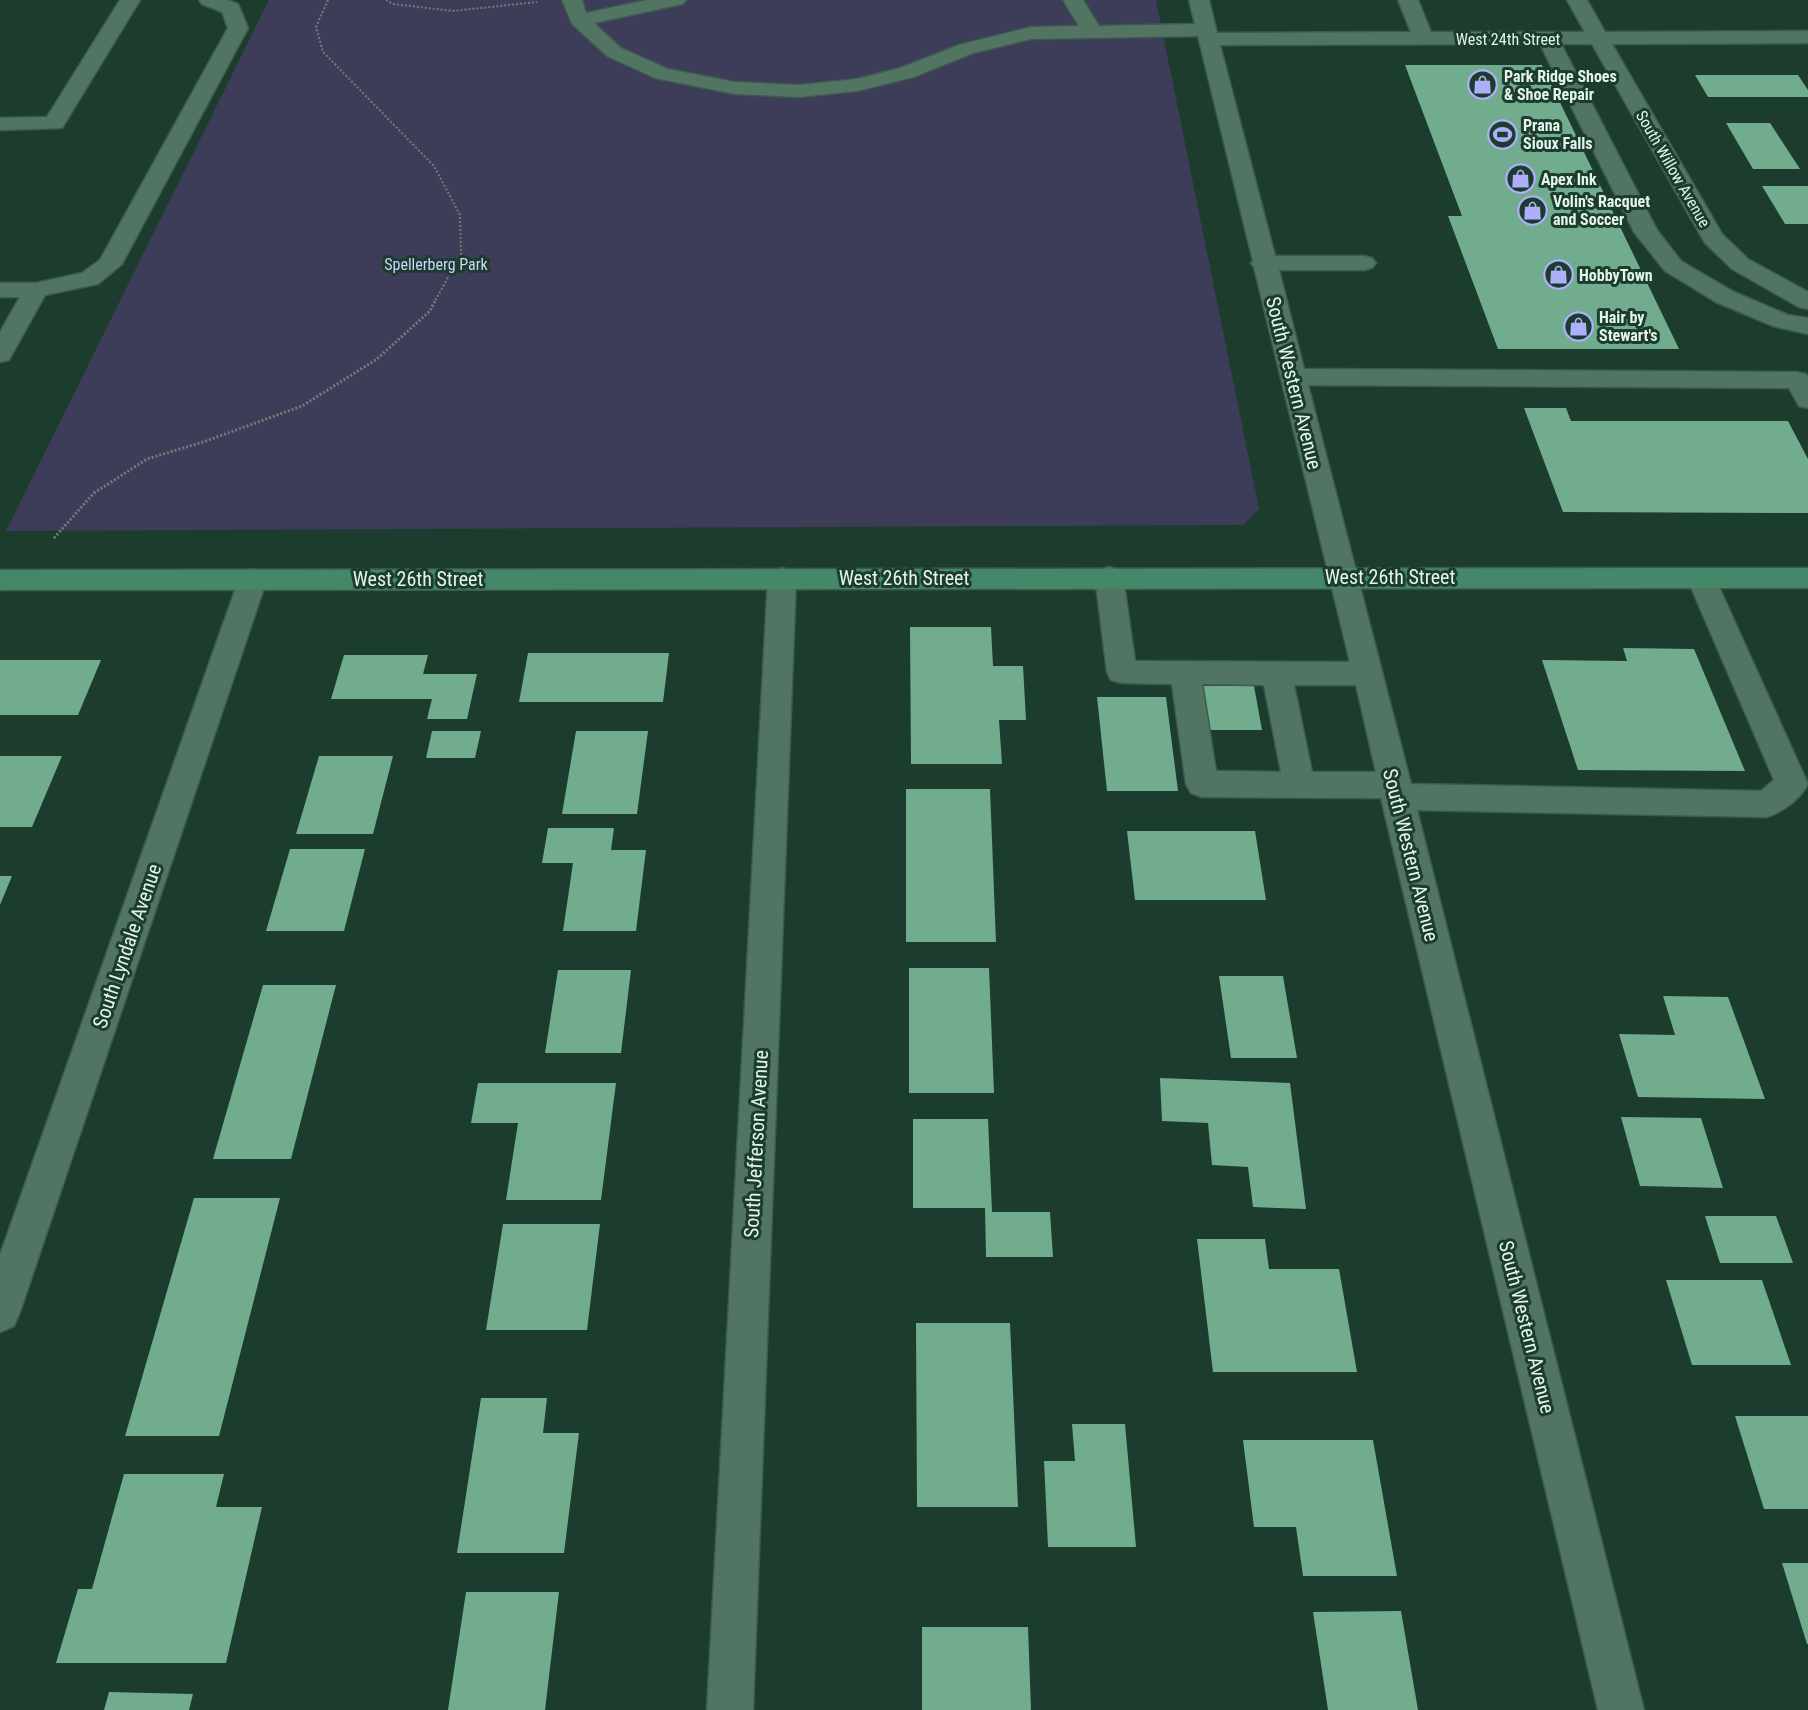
<svg xmlns="http://www.w3.org/2000/svg" width="1808" height="1710" font-family="'Roboto Condensed',sans-serif">
<style>
.green{fill:#3d3d59}
.building{fill:#71ac8e}
.lines{fill:none;stroke-linecap:round;stroke-linejoin:round}
.minor-casing{stroke:#3c5a4d;stroke-width:3}
.major-casing{stroke:#3c5a4d;stroke-width:3}
.path-far1{stroke:#678275;stroke-width:2;stroke-dasharray:2 2;stroke-linecap:butt}
.path{stroke:#678275;stroke-width:3;stroke-dasharray:2 2;stroke-linecap:butt}
.minor{fill:#527462;fill-rule:evenodd}
.major{fill:#458869;fill-rule:evenodd}
.labels{text-anchor:middle;dominant-baseline:central;stroke-width:6;stroke-linejoin:round;paint-order:stroke}
.far-street-label{font-size:16px;fill:#e3f5eb;stroke:#1c3c2d}
.far-poi-label{font-size:16px;font-weight:bold;fill:#e3f5eb;stroke:#1c3c2d;text-anchor:start}
.far-park-label{font-size:16px;fill:#cfd1ff;stroke:#1c3c2d}
.street-label{font-size:20px;fill:#e3f5eb;stroke:#1c3c2d}
</style>
<rect width="100%" height="100%" fill="#1c3c2d"/>
<path class="green" d="M269,0H1156L1259,509L1243,525L6,531Z"/>
<g class="building">
<path d="M1405,65H1542L1679,349H1498L1448,216H1462Z"/>
<path d="M1695,75H1798L1808,90V97H1708Z"/>
<path d="M1726,123H1770L1800,169H1753Z"/>
<path d="M1762,186H1808V224H1785Z"/>
<path d="M1524,408H1566L1571,421H1788L1808,459V513L1563,512Z"/>
<path d="M910,627H991L993,666H1023L1026,720H999L1002,764H911Z"/>
<path d="M1623,648L1694,649L1745,771L1578,770L1542,660L1627,661Z"/>
<path d="M528,653H669L663,702H519Z"/>
<path d="M344,655H428L423,674H477L467,719H427L432,699H331Z"/>
<path d="M0,660H101L78,715H0Z"/>
<path d="M1203,686H1254L1262,730H1209Z"/>
<path d="M1097,697H1166L1178,791H1107Z"/>
<path d="M432,731H481L475,758H426Z"/>
<path d="M576,731H648L637,814H562Z"/>
<path d="M0,756H62L32,827H0Z"/>
<path d="M319,756H393L373,834H296Z"/>
<path d="M906,789H990L996,942H906Z"/>
<path d="M548,828H614L611,850H646L636,931H563L573,863H542Z"/>
<path d="M1127,831H1255L1266,900H1135Z"/>
<path d="M290,849H365L344,931H266Z"/>
<path d="M0,876H12L0,905Z"/>
<path d="M909,968H989L994,1093H909Z"/>
<path d="M558,970H631L621,1053H545Z"/>
<path d="M1219,976H1283L1297,1058H1231Z"/>
<path d="M263,985H336L291,1159H213Z"/>
<path d="M1663,996L1728,997L1765,1099L1638,1097L1619,1034L1675,1035Z"/>
<path d="M1160,1078L1290,1083L1306,1209L1253,1207L1248,1167L1212,1165L1208,1123L1162,1121Z"/>
<path d="M478,1083H616L601,1200H506L518,1123H471Z"/>
<path d="M1621,1117L1701,1118L1723,1188L1640,1186Z"/>
<path d="M913,1119H988L992,1212H1050L1053,1257H986L985,1208H913Z"/>
<path d="M194,1198H280L219,1436H125Z"/>
<path d="M1705,1216H1776L1793,1263H1720Z"/>
<path d="M503,1224H600L587,1330H486Z"/>
<path d="M1197,1239H1265L1269,1269H1339L1357,1372H1213Z"/>
<path d="M1666,1280H1762L1791,1365H1692Z"/>
<path d="M916,1323H1010L1018,1507H917Z"/>
<path d="M481,1398H547L543,1433H579L564,1553H457Z"/>
<path d="M1735,1416H1808V1509H1764Z"/>
<path d="M1072,1424H1125L1136,1547H1048L1044,1461H1075Z"/>
<path d="M1243,1440H1373L1397,1576H1303L1296,1527H1254Z"/>
<path d="M124,1474H224L216,1507H262L226,1663H56L78,1589H92Z"/>
<path d="M1782,1563H1808V1644H1807Z"/>
<path d="M466,1592H559L545,1710H448Z"/>
<path d="M1401,1611L1418,1710H1328L1313,1612Z"/>
<path d="M922,1627H1028L1031,1710H922Z"/>
<path d="M109,1692L193,1694L189,1710H104Z"/>
</g>
<g class="lines">
<defs>
<g id="minor">
<path d="M120,0H140L62,128L0,130V118L47,117Z"/>
<path d="M199,0H227L238,4L248,28L122,264L98,284L45,295L9,360L0,362V332L20,297H0V283H36L82,273L100,260L228,28L222,12L202,4Z"/>
<path d="M562,0H582L586,13L647,0H686L683,4L594,23L621,48L668,69L735,82L799,85L857,79L900,68L959,45L1031,27L1079,26L1063,0H1083L1099,26L1195,24L1189,0H1209L1217,33L1411,32L1398,0H1418L1431,32H1585L1567,0H1587L1605,32L1808,31V43L1612,44L1722,234L1748,259L1808,292V309L1799,307L1732,269L1705,243L1592,44H1561L1657,230L1681,261L1734,292L1788,315L1808,318V334L1773,326L1716,302L1665,271L1634,232L1540,44L1220,45L1275,256H1364L1372,258L1376,263L1372,268L1364,270H1279L1304,369L1797,372L1806,374L1808,377V408L1799,406L1789,388L1308,385L1411,784L1761,791L1774,780L1687,578L1691,571L1701,568L1711,571L1715,578L1808,784C1800,799 1783,812 1767,817L1417,810L1644,1710H1598L1381,798L1202,797L1191,793L1186,784L1172,684L1122,683L1111,680L1107,672L1095,577L1099,570L1109,567L1119,570L1123,577L1135,661L1350,662L1254,267L1251,263L1253,261L1198,36L1031,39L973,53L914,77L857,91L799,97L735,94L655,78L607,56L572,24ZM1202,684L1264,685L1281,772L1216,771ZM1294,685H1356L1376,772H1312Z"/>
<path d="M782,568L792,571L796,578L753,1710H707L768,578L772,571Z"/>
<path d="M253,569L263,572L267,579L20,1312L14,1326L0,1332V1255L239,579L243,572Z"/>
</g>
<path id="major" d="M1808,568V588L0,590V570Z"/>
</defs>
<use href="#minor" class="minor-casing"/>
<use href="#major" class="major-casing"/>
<g class="path-far1">
<path d="M328,0L316,27L323,52L434,166L460,215L461,254L435,301"/>
<path d="M386,0L393,4L453,11L537,2"/>
</g>
<path class="path" d="M54,538L94,493L147,459L206,441L302,406L377,359L430,311L436,299"/>
<use href="#minor" class="minor"/>
<use href="#major" class="major"/>
</g>
<defs>
<symbol id="shop-ring" viewBox="-11 -11 22 22"><circle r="9.5" fill="#1c3c2d" stroke="#aeaefb" stroke-width="1.5"/><path d="M-5-2.5h2.3a2.7 3.5 0 0 1 5.4 0H5L5.5 6h-11ZM-1.5-2.5h3a1.5 2.3 0 0 0-3 0Z" fill="#aeaefb"/></symbol>
<symbol id="stadium-ring" viewBox="-11 -11 22 22"><circle r="9.5" fill="#1c3c2d" stroke="#aeaefb" stroke-width="1.5"/><path d="M0-5a6.5 5 0 1 0 0 10a6.5 5 0 1 0 0-10ZM-3.5-1.8h7v3.6h-7Z" fill="#aeaefb"/></symbol>
</defs>
<g fill-rule="evenodd">
<use href="#shop-ring" x="1466" y="68" width="33" height="33"/>
<use href="#stadium-ring" x="1486" y="118" width="33" height="33"/>
<use href="#shop-ring" x="1504" y="162" width="33" height="33"/>
<use href="#shop-ring" x="1516" y="194" width="33" height="33"/>
<use href="#shop-ring" x="1542" y="258" width="33" height="33"/>
<use href="#shop-ring" x="1562" y="310" width="33" height="33"/>
</g>
<g class="labels">
<g class="far-street-label">
<text x="1508" y="39">West 24th Street</text>
<text transform="translate(1673 169) rotate(60)">South Willow Avenue</text>
</g>
<g class="far-poi-label">
<text x="1504" y="76">Park Ridge Shoes<tspan x="1504" dy="18">&amp; Shoe Repair</tspan></text>
<text x="1523" y="125">Prana<tspan x="1523" dy="18">Sioux Falls</tspan></text>
<text x="1541" y="179">Apex Ink</text>
<text x="1553" y="201">Volin's Racquet<tspan x="1553" dy="18">and Soccer</tspan></text>
<text x="1579" y="275">HobbyTown</text>
<text x="1599" y="317">Hair by<tspan x="1599" dy="18">Stewart's</tspan></text>
</g>
<g class="far-park-label">
<text x="436" y="264">Spellerberg Park</text>
</g>
<g class="street-label">
<text transform="translate(1294 383) rotate(76)">South Western Avenue</text>
<text x="1390" y="577">West 26th Street</text>
<text x="904" y="578">West 26th Street</text>
<text x="418" y="579">West 26th Street</text>
<text transform="translate(1411 855) rotate(76)">South Western Avenue</text>
<text transform="translate(127 946) rotate(-71)">South Lyndale Avenue</text>
<text transform="translate(756 1144) rotate(-87)">South Jefferson Avenue</text>
<text transform="translate(1527 1327) rotate(76)">South Western Avenue</text>
</g>
</g>
</svg>
